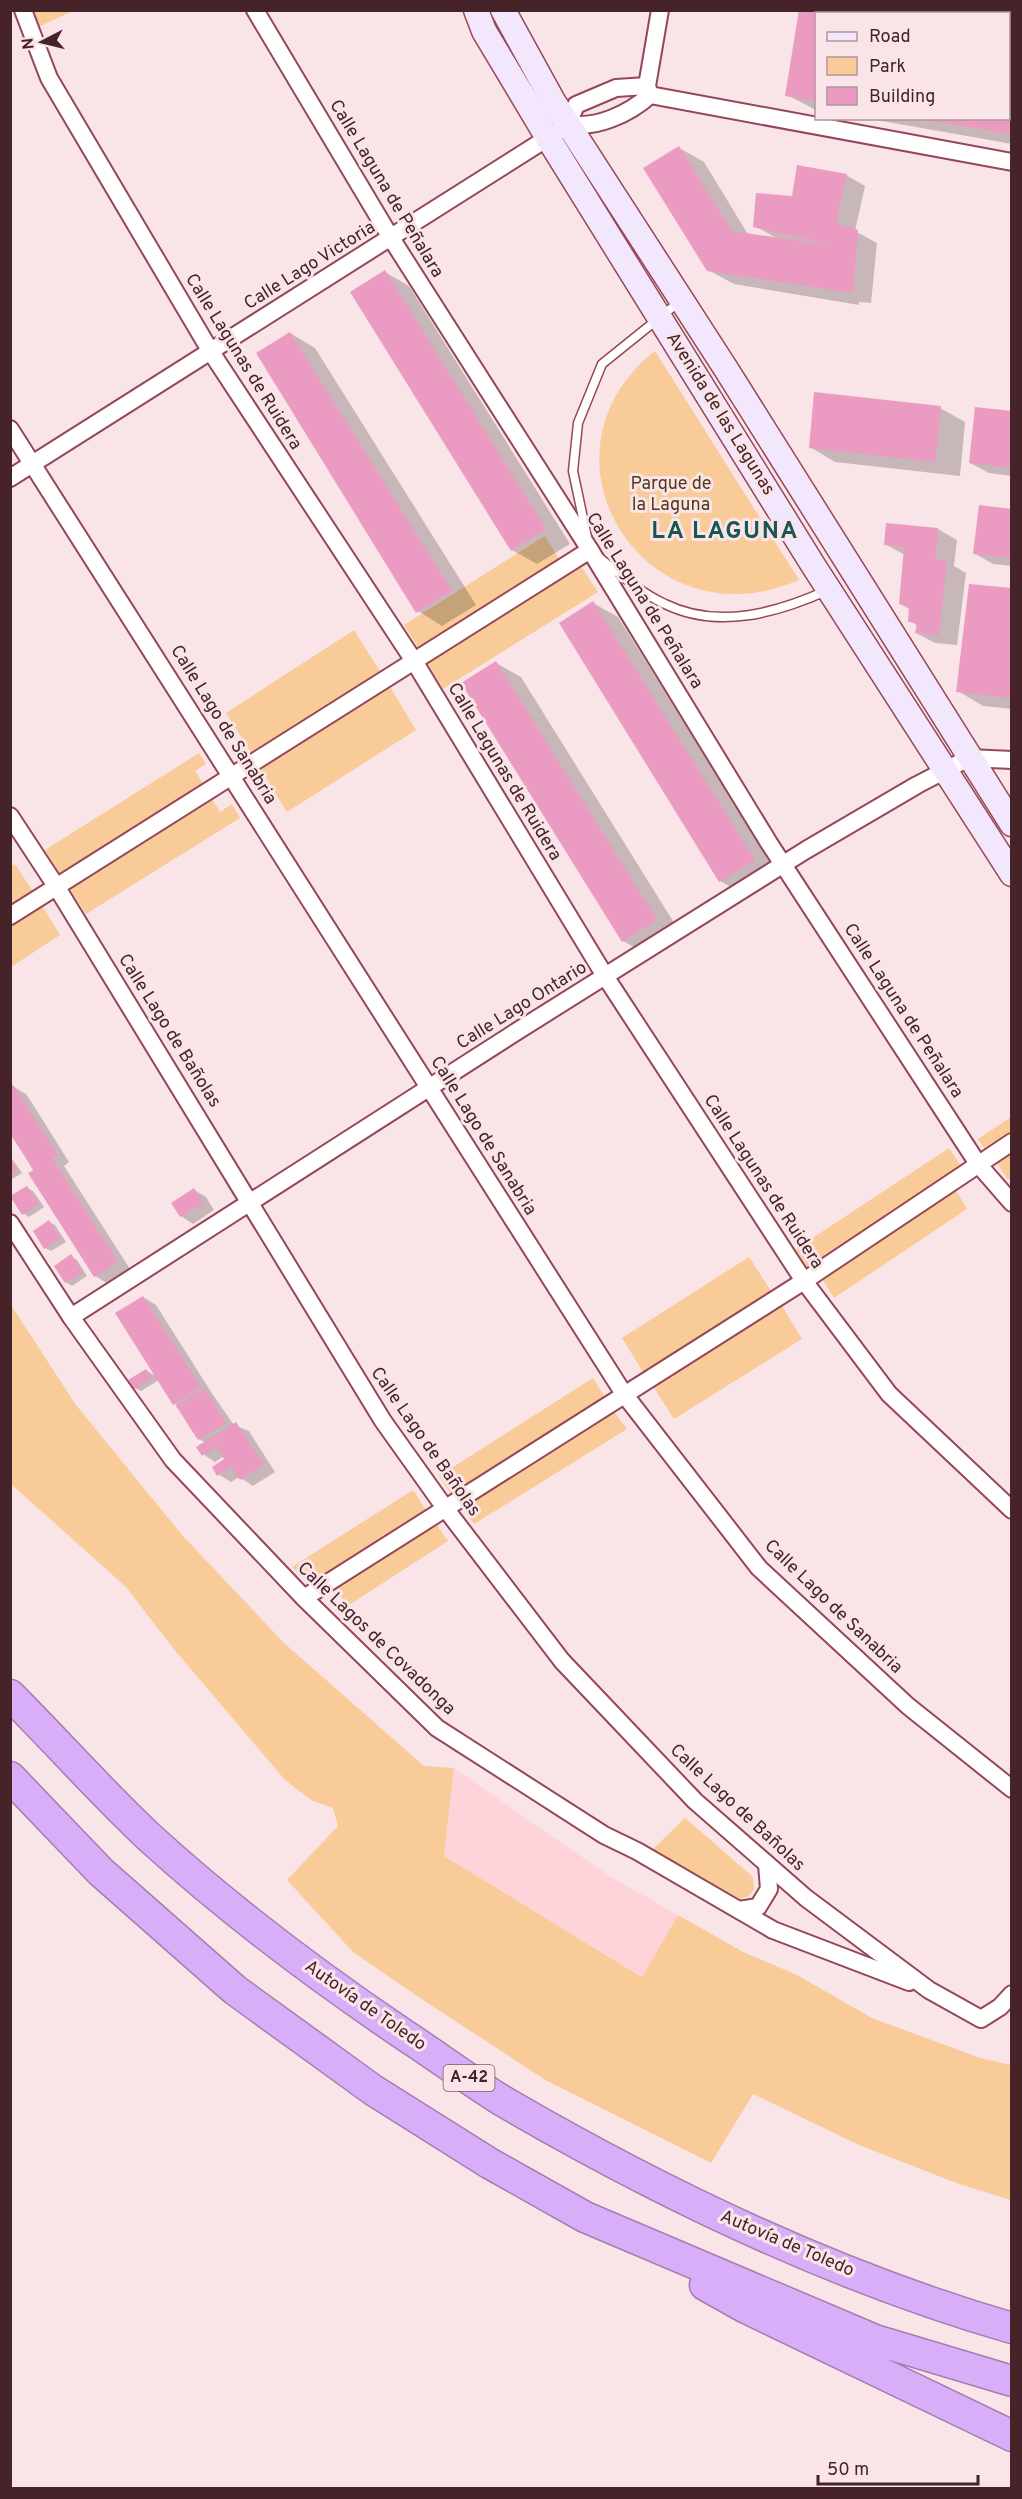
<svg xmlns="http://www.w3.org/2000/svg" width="1022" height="2499" font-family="Overpass,sans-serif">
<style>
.built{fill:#fed4da}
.green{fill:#f8cb98}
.shadow{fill:#0003}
.building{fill:#eb9ac1}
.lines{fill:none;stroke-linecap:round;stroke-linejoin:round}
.lane-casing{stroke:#964757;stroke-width:11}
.street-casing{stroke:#964757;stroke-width:20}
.secondary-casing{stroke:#964757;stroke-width:27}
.highway-casing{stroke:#a57db0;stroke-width:33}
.lane{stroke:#fff;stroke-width:8}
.street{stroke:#fff;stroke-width:16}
.secondary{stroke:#f3e7fd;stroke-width:24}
.highway{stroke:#d8aef9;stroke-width:30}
.labels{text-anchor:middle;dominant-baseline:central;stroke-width:6;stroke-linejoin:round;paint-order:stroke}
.shield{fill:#f9e5e8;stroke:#7c5d62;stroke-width:1.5}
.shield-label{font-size:16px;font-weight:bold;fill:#462329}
.street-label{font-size:18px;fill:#462329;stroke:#f9e5e8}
.park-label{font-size:18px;fill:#52391b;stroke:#f9e5e8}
.district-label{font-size:24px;font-weight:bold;letter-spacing:1.5px;fill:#1c5653;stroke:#f9e5e8}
</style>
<rect width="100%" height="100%" fill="#f9e5e8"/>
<path class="built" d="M454,1768L608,1875L678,1915L643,1977L444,1856Z"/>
<g class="green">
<path d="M38,11H73L38,27L33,13Z"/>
<path d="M655,351L799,580C643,648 525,453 655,351Z"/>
<path d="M545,536L561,562L421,652L404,625Z"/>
<path d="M579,563L598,592L443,689L426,661Z"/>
<path d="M354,630L381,673L253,756L226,713Z"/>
<path d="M389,685L416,730L287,812L258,765Z"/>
<path d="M199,753L206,764L195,771L205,787L62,877L45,850Z"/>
<path d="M210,796L220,812L232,804L240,818L86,914L68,886Z"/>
<path d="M15,864L35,895L11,911V867Z"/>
<path d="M41,904L60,935L11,967V923Z"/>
<path d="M1011,1117V1135L986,1151L978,1139Z"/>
<path d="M949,1148L963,1169L809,1270L796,1249Z"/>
<path d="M1011,1149V1178L1008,1180L995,1160Z"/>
<path d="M955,1189L967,1209L834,1298L822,1279Z"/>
<path d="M749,1257L773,1294L645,1375L622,1338Z"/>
<path d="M779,1301L802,1339L674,1419L651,1383Z"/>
<path d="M11,1305L76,1405L182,1535L284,1643L424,1766L454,1768L444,1856L642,1977L678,1915L743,1952L795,1974L872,2018L980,2058L1011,2065V2200L959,2184L859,2145L753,2094L711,2163L547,2081L423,2000L353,1952L287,1880L338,1826L333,1808L311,1800L285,1780L173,1648L126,1587L11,1484Z"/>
<path d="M593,1378L606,1399L452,1496L439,1476Z"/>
<path d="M612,1409L627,1429L474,1524L461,1506Z"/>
<path d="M413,1490L427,1512L312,1586L292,1567Z"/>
<path d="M434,1521L448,1541L349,1605L332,1588Z"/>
<path d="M685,1818L753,1877L754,1889L749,1896L740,1899L652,1850Z"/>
</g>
<g class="shadow">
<path d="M800,10H893V14H816V110L787,95Z"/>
<path d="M1012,23V144L865,118H1008V38Z"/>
<path d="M679,148L704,162L749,236L778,239L755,226L793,198L846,175L865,186L855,231L877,243L871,303L859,302V305L734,284L708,270Z"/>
<path d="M385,272L409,286L570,544L537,564L512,550Z"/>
<path d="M290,333L315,348L476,605L442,626L418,611Z"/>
<path d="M940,408L965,422L960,476L835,462L810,447Z"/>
<path d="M1012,413V476L989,473L970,463Z"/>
<path d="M1012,510V566L993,564L974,553Z"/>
<path d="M938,529L957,540L954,566L966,573L957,645L935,643L916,633L918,626L910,621L911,610L900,604L905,555L885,544Z"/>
<path d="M1012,590V709L983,706L958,691Z"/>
<path d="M593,603L618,617L779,875L745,895L720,881Z"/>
<path d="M496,663L521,677L681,934L648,955L623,941Z"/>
<path d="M10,1081L14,1087L26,1094L37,1111L69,1162L64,1166L130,1269L107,1283L95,1276L10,1131Z"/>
<path d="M10,1156L22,1173L10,1180Z"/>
<path d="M27,1188L33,1191L44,1207L29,1217L23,1213Z"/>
<path d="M194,1190L206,1197L214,1210L193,1224L181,1216Z"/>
<path d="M49,1222L55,1225L66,1242L51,1251L45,1248Z"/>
<path d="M71,1256L77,1260L87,1276L72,1286L66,1282L56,1266Z"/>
<path d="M143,1297L156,1305L213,1395L234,1425L249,1431L275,1472L253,1486L239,1477L231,1482L218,1474L226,1459L224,1456L215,1462L203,1454L206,1443L199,1439L159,1380L141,1391L135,1388L146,1370L157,1377Z"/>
</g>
<g class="building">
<path d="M799,10H866V14H816V101L785,96Z"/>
<path d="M1010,21L1012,134L925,120L1008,118Z"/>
<path d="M679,146L732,231L835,246L753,227L756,193L792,196L797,165L847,174L836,223L858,230L853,293L707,271L643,168Z"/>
<path d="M385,270L546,529L511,551L350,292Z"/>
<path d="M290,332L452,591L416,613L256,353Z"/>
<path d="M814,392L941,406L935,462L809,448Z"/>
<path d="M975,407L1012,411V468L969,463Z"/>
<path d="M979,505L1012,509V558L973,554Z"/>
<path d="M886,523L938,528L935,559L947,560L939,635L915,633L917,623L908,622L909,606L899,604L904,547L884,545Z"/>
<path d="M969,584L1012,588V698L956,692Z"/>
<path d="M593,601L755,860L719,882L559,623Z"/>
<path d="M496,661L657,920L622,942L461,683Z"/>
<path d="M14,1086L58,1155L52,1158L118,1262L94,1277L28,1173L34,1170L10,1134V1088Z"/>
<path d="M10,1159L17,1169L10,1173Z"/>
<path d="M27,1186L39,1204L22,1215L10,1196Z"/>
<path d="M194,1188L203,1203L180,1217L171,1203Z"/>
<path d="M49,1220L61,1238L44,1249L33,1231Z"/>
<path d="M71,1254L83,1273L65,1283L54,1266Z"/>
<path d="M143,1296L201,1387L173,1405L115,1313Z"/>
<path d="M146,1369L152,1378L134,1389L128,1380Z"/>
<path d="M204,1388L226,1423L198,1440L176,1406Z"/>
<path d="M236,1422L264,1465L240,1480L231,1467L217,1476L212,1467L224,1459L216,1446L202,1456L196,1447Z"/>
</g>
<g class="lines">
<defs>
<g id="lane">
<path d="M587,537L573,471L578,423L602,364L679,302"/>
<path d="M601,559C621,575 641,593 665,604C718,630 777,613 828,590"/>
</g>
<g id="street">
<path d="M23,10L49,78L211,352L414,661L605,976L804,1281L889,1394L1012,1510"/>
<path d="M255,10L391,238L590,550L769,843L978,1164L1012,1203"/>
<path d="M660,10L647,86L650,95L1012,162"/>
<path d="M568,124L576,105L616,88L647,86"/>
<path d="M568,124C596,129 629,114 650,95"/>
<path d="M10,429L624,1394L759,1568L908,1706L1012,1789"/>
<path d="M10,478L557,132"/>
<path d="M10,816L56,886L383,1421L445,1508L562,1661L695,1801L806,1898L929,1990L981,2019L1000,2007L1012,1994"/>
<path d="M10,916L590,550"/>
<path d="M10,1223L71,1317L173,1460L304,1598L437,1728L604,1835L637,1851L773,1930L909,1982"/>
<path d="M71,1317L519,1030L806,850L917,785L969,758L1012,760"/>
<path d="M304,1598L804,1281L1012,1142"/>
<path d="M739,1910L758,1907L769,1889L767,1864"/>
</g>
<g id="secondary">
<path d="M476,10L484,31L548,138L813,565L1012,874"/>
<path d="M503,10L553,101L726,369L1012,824"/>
</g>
<g id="highway">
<path d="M10,1695C57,1742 101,1792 149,1837C229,1910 317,1976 406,2036C438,2057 469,2080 501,2100C662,2194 832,2276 1012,2328"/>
<path d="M10,1777L101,1872L235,1990L373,2090L489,2163L585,2217L875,2340L1012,2381"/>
<path d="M705,2285L746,2308L1012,2436"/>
</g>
</defs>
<use href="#lane" class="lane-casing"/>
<use href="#street" class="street-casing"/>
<use href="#secondary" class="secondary-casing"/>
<use href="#highway" class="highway-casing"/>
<use href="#lane" class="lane"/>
<use href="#street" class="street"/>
<use href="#secondary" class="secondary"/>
<use href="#highway" class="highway"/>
</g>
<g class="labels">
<rect class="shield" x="443.5" y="2065" width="51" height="26" rx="4.5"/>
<g class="shield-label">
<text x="469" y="2078">A-42</text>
</g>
<g class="street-label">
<text transform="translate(386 189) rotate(59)">Calle Laguna de Peñalara</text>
<text transform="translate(310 266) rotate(-32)">Calle Lago Victoria</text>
<text transform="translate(243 362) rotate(58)">Calle Lagunas de Ruidera</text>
<text transform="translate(720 414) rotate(58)">Avenida de las Lagunas</text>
<text transform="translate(644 601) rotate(58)">Calle Laguna de Peñalara</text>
<text transform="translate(223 725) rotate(58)">Calle Lago de Sanabria</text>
<text transform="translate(504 772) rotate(59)">Calle Lagunas de Ruidera</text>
<text transform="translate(522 1006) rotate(-32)">Calle Lago Ontario</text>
<text transform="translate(903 1011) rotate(57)">Calle Laguna de Peñalara</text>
<text transform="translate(169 1031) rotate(58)">Calle Lago de Bañolas</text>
<text transform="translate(483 1136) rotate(58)">Calle Lago de Sanabria</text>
<text transform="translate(763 1182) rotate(57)">Calle Lagunas de Ruidera</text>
<text transform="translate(425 1442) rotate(55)">Calle Lago de Bañolas</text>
<text transform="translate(833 1607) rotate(44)">Calle Lago de Sanabria</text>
<text transform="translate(376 1639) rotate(44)">Calle Lagos de Covadonga</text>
<text transform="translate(737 1808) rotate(43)">Calle Lago de Bañolas</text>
<text transform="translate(365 2006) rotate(35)">Autovía de Toledo</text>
<text transform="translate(787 2244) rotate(23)">Autovía de Toledo</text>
</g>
<g class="park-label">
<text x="671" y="484">Parque de<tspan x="671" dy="21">la Laguna</tspan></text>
</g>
<g class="district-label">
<text x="725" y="532">LA LAGUNA</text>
</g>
</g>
<rect width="1022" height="2499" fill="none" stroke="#462329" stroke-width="24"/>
<rect x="815" y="12" width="195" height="108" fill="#f9e5e8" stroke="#b1979c" stroke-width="1.5"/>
<rect x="827" y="32" width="30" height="9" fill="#f3e7fd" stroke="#b1979c" stroke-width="1.5"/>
<text x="869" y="42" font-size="18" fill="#462329">Road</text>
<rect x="827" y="57" width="30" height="18" fill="#f8cb98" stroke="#b1979c" stroke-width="1.5"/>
<text x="869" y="72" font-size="18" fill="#462329">Park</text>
<rect x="827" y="87" width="30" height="18" fill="#eb9ac1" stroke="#b1979c" stroke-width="1.5"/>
<text x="869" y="102" font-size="18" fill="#462329">Building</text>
<g transform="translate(42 42) rotate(263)" stroke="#f9e5e8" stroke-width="4.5" paint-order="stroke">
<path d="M0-4.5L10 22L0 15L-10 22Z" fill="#462329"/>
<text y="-9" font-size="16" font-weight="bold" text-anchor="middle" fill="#462329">N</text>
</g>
<path d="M818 2475v9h160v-9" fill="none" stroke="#462329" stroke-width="3"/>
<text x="827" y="2475" font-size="18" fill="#462329" stroke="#f9e5e8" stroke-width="4.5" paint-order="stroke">50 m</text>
</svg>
